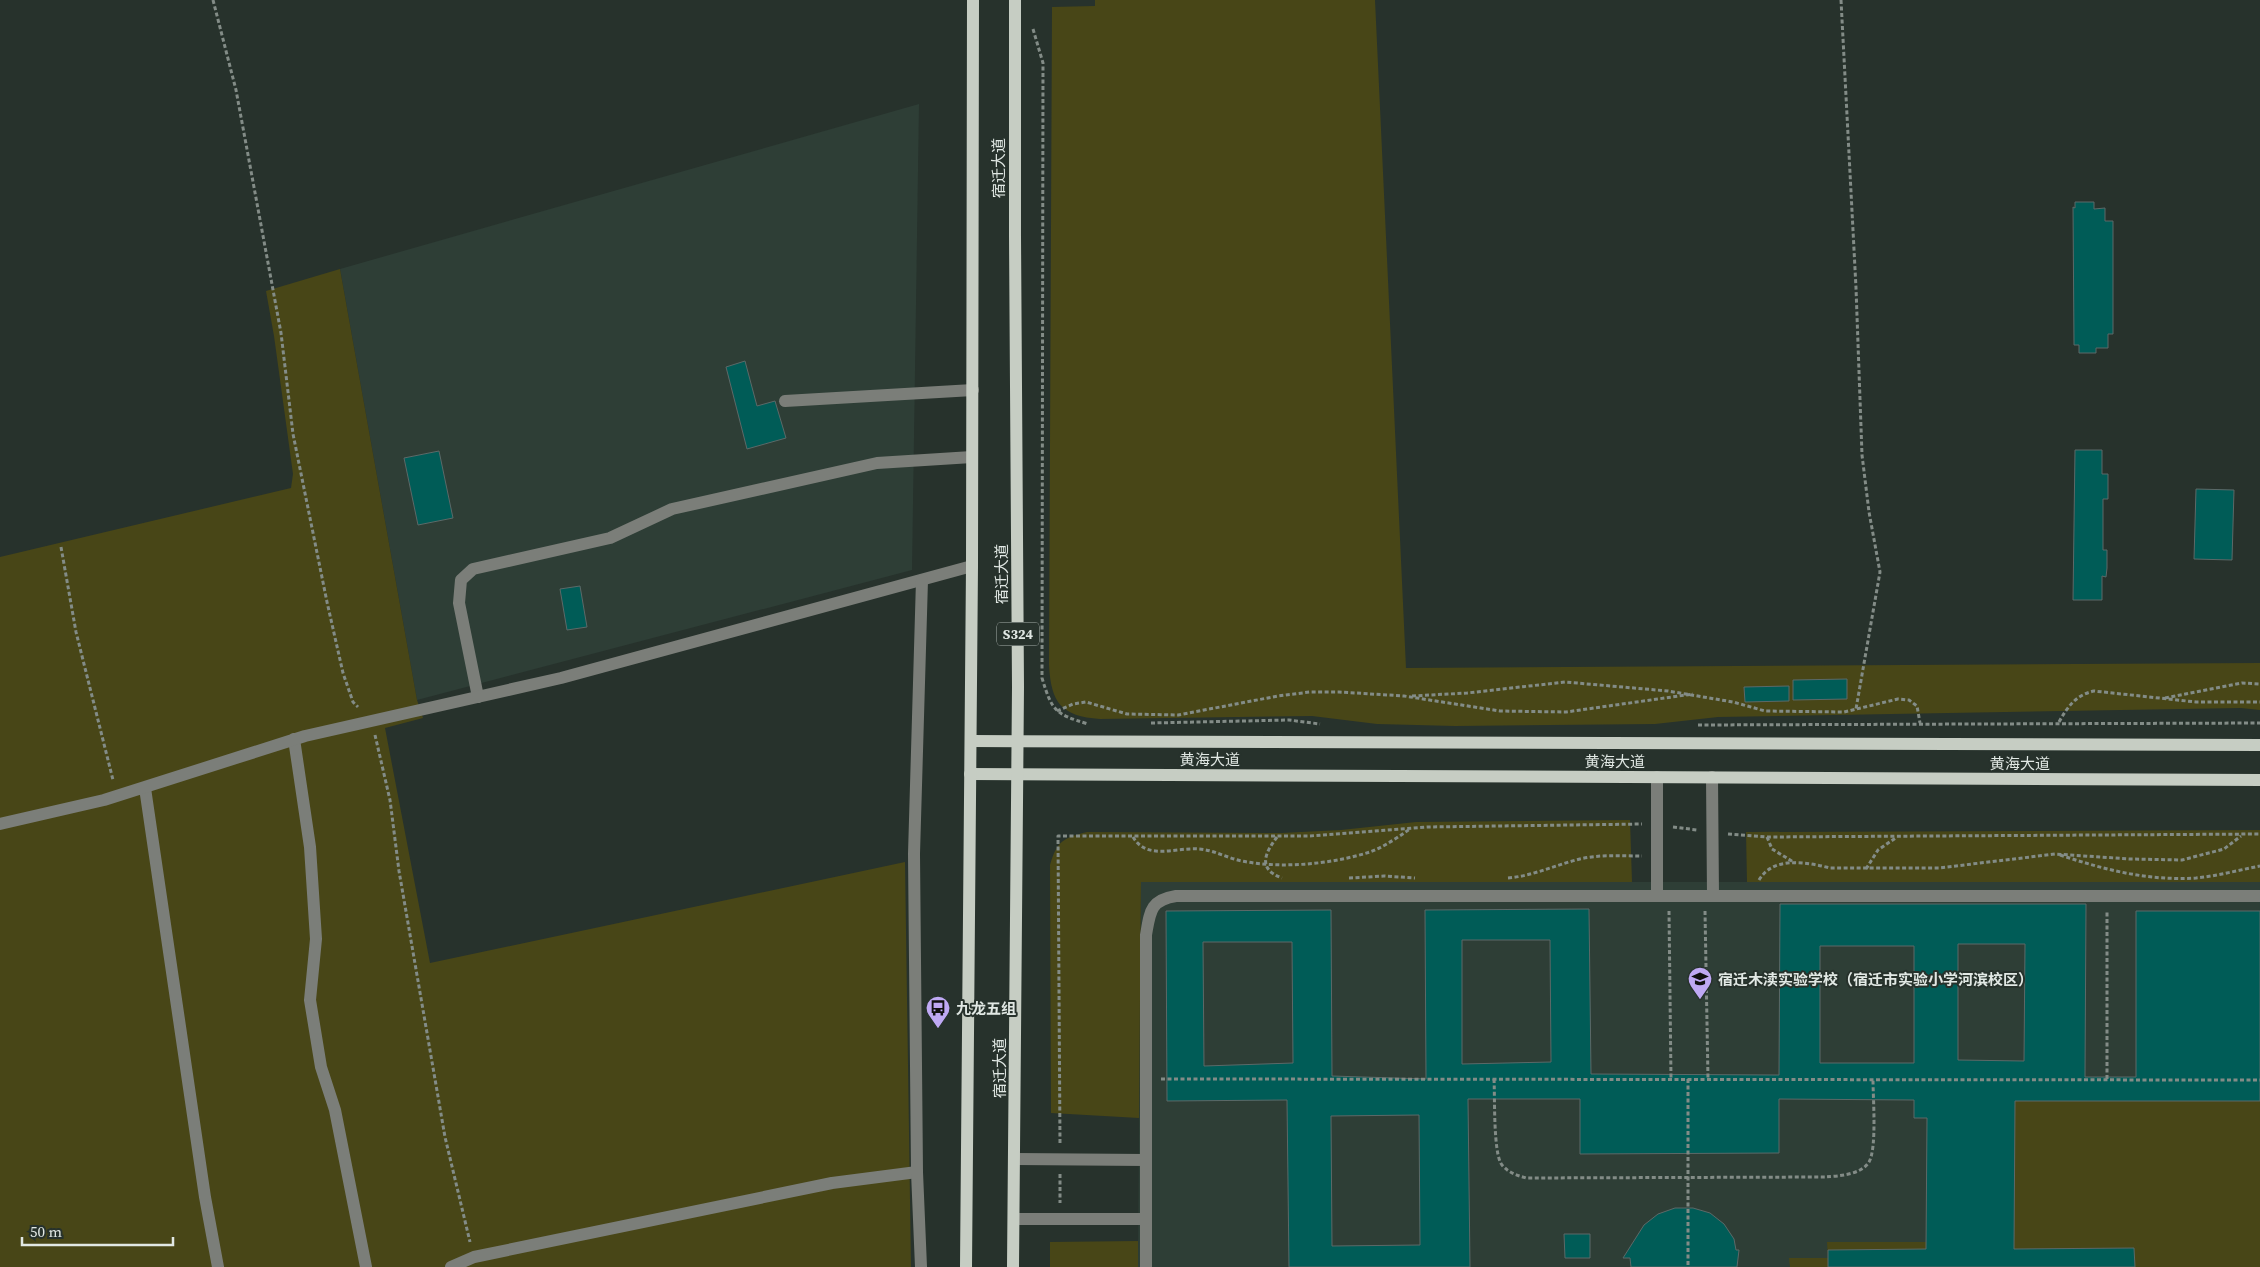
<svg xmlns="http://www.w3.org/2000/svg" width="2260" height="1267" font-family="'Source Serif 4','Noto Sans SC',serif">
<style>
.built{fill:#2e3e36}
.green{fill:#484617}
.building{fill:#005c57;stroke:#5c6968;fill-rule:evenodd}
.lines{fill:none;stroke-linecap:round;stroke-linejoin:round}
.path{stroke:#838c87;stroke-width:3;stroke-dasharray:4 2.5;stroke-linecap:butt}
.minor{stroke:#7b7e79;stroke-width:12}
.major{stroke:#c6cdc3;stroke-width:12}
.labels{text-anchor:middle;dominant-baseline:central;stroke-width:4;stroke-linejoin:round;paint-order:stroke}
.shield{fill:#27322c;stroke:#a9b1ad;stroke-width:1}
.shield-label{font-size:14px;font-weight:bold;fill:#e1e8e4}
.street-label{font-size:15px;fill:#e1e8e4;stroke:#27322c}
.poi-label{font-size:15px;font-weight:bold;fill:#e1e8e4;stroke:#27322c;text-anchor:start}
</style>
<rect width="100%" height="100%" fill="#27322c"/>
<g class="built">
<path d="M919,104L912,570L417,700L340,269Z"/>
<path d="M1141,882H2260V1267H1138Z"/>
</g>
<g class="green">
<path d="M1095,0H1375L1406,668L2260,663V710L2241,708L1718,717L1655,724L1455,726L1377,724L1312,716L1100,719C1061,716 1051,703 1049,665L1052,7L1095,6Z"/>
<path d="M340,269L417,700L423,718L385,728L430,963L905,862L911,1267H0V557L291,488L293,474L274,336L266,291Z"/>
<path d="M1630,820L1632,882H1141L1139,1118L1051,1113L1050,865C1057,841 1063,838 1087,832L1281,833L1341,830L1416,822Z"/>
<path d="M2260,830V882H1747L1746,832Z"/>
<path d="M2260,1098V1267H1790L1789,1258H1828L1827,1242H1926L1927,1118H1914V1100L2015,1101Z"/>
<path d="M1138,1241V1267H1050V1242Z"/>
</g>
<g class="building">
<path d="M2075,202H2094V209L2105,208V221H2113V334H2108V348H2096V353H2079V345H2074L2073,207L2075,208Z"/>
<path d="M745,361L757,406L775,401L786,438L747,449L726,367Z"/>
<path d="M2075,450H2102V474H2108V499H2103V550H2107V568L2106,577L2102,576V600H2073Z"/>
<path d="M439,451L453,518L418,525L404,458Z"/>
<path d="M2196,489L2234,490L2232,560L2194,559Z"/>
<path d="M580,586L587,627L567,630L560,589Z"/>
<path d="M1847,679V699L1793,700V680Z"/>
<path d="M1789,686V701L1745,702L1744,687Z"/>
<path d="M1780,904H2086L2085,1077H2136V911H2260V1101H2015L2014,1249L2134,1248L2135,1267H1828V1250L1926,1249L1927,1118H1914V1100L1779,1099V1153L1580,1154V1099H1468L1470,1267H1289L1287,1100L1167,1101L1166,911L1331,910L1332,1076L1426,1079L1425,910L1589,909L1591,1074L1779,1075ZM1462,940H1550L1551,1062L1462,1064ZM1203,942H1292L1293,1063L1204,1066ZM1958,944H2025L2024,1061L1958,1060ZM1820,946H1914V1063H1820ZM1419,1115L1420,1245L1332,1246L1331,1116Z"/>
<path d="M1675,1208H1693L1710,1213L1724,1224L1734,1239L1736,1250H1739L1737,1267H1631L1630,1258H1623L1644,1225L1658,1214Z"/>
<path d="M1564,1234H1590V1258H1565Z"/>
</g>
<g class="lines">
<g class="path">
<path d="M213,0L236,90L281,333L293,434L327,602L343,673L353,702L358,707"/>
<path d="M1841,0L1856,288L1862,455L1869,512L1880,572L1856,709"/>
<path d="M1033,29L1043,63L1042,678C1052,711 1055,714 1088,724"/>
<path d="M61,547L76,632L113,780"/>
<path d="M1412,696L1467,693L1565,682L1668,691L1733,702L1765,711L1844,712L1898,699L1909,700L1917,706L1920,723"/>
<path d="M2165,698L2242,683L2260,684"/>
<path d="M1057,711L1073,704L1086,702L1127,714L1178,715L1278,696L1310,692H1339L1404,696L1500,711L1566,712L1693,694"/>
<path d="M2059,722C2068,706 2076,695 2094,691L2196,702H2260"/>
<path d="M1151,723L1289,720L1320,724"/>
<path d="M1698,725L2260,723"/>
<path d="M375,735L390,800L399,871L445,1137L470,1242"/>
<path d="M1673,827L1697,830"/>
<path d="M1728,834L1767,837L2260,834"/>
<path d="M1133,837C1147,861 1176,847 1199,849C1214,850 1227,858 1242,861C1282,869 1332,864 1370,852C1384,847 1398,837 1410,829"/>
<path d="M1277,837C1265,853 1257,869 1282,878"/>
<path d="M1767,837L1772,849L1795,863"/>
<path d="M2060,855C2106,870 2147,881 2196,878C2217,876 2239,870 2260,866"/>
<path d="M1866,869L1878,850L1897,837"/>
<path d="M1349,878L1384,876L1415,878"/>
<path d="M1508,878C1532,876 1553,866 1576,860C1597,854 1620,856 1642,856"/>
<path d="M1759,880C1773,856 1807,862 1830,868H1939L2055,854L2130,859L2182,860L2224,849L2241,836"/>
<path d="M1669,911L1671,1079"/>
<path d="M1705,911L1708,1079"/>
<path d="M1161,1079L2260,1080"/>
<path d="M1494,1079C1495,1096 1493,1154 1502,1165C1509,1173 1516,1175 1526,1178L1825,1177C1838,1176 1861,1175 1869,1162C1877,1148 1873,1098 1873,1080"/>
<path d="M1688,1079V1267"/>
<path d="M2107,1079V910"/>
<path d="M1060,1143L1058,836H1309L1428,827L1642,824"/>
<path d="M1060,1174V1203"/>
</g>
<g class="minor">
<path d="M785,401L973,390"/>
<path d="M478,697L459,603L461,580L473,569L610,538L672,509L877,463L972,457"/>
<path d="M294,739L310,847L316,939L310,1000L321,1067L335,1110L366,1267"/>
<path d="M1657,777V896"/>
<path d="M1712,777L1713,896"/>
<path d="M145,788L205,1197L218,1267"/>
<path d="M0,824L104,800L305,736L561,678L972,566"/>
<path d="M1014,1159L1146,1160"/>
<path d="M1014,1219H1146"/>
<path d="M451,1267L474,1257L832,1183L917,1172"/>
<path d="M921,1267L917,1172L914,854L922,580"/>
<path d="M1146,1267V935C1150,912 1150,900 1176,896H2260"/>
</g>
<g class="major">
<path d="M971,741L2260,745"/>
<path d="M970,774L2260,780"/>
<path d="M966,1267L972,566L973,0"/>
<path d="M1013,1267L1018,687L1015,236V0"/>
</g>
</g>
<defs>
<symbol id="school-pin" viewBox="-11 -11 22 30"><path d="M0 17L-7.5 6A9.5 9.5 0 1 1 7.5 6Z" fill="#bfa9f4" stroke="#27322c"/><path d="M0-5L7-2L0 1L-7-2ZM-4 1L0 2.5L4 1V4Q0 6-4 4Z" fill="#111"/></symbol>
<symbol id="bus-pin" viewBox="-11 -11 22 30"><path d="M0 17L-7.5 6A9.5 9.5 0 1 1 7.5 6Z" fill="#bfa9f4" stroke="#27322c"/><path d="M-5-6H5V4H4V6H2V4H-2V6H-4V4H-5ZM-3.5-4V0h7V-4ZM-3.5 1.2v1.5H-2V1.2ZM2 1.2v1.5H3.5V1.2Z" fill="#111"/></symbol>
</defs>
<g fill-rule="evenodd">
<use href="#school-pin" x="1686" y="965" width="28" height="38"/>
<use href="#bus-pin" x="924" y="994" width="28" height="38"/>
</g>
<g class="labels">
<rect class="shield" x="997" y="622.5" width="42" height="23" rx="4"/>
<g class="shield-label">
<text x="1018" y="634">S324</text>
</g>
<g class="street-label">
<text transform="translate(998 168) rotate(-90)">宿迁大道</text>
<text transform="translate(1001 574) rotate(-90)">宿迁大道</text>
<text x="1210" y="759">黄海大道</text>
<text x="1615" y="761">黄海大道</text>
<text x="2020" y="763">黄海大道</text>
<text transform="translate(999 1068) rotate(-90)">宿迁大道</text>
</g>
<g class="poi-label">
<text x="1718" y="979">宿迁木渎实验学校（宿迁市实验小学河滨校区）</text>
<text x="956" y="1008">九龙五组</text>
</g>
</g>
<path d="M22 1237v8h151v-8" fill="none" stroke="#e1e8e4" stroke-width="2.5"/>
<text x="30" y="1237" font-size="15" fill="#e1e8e4" stroke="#27322c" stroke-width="4" paint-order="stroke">50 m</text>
</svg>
